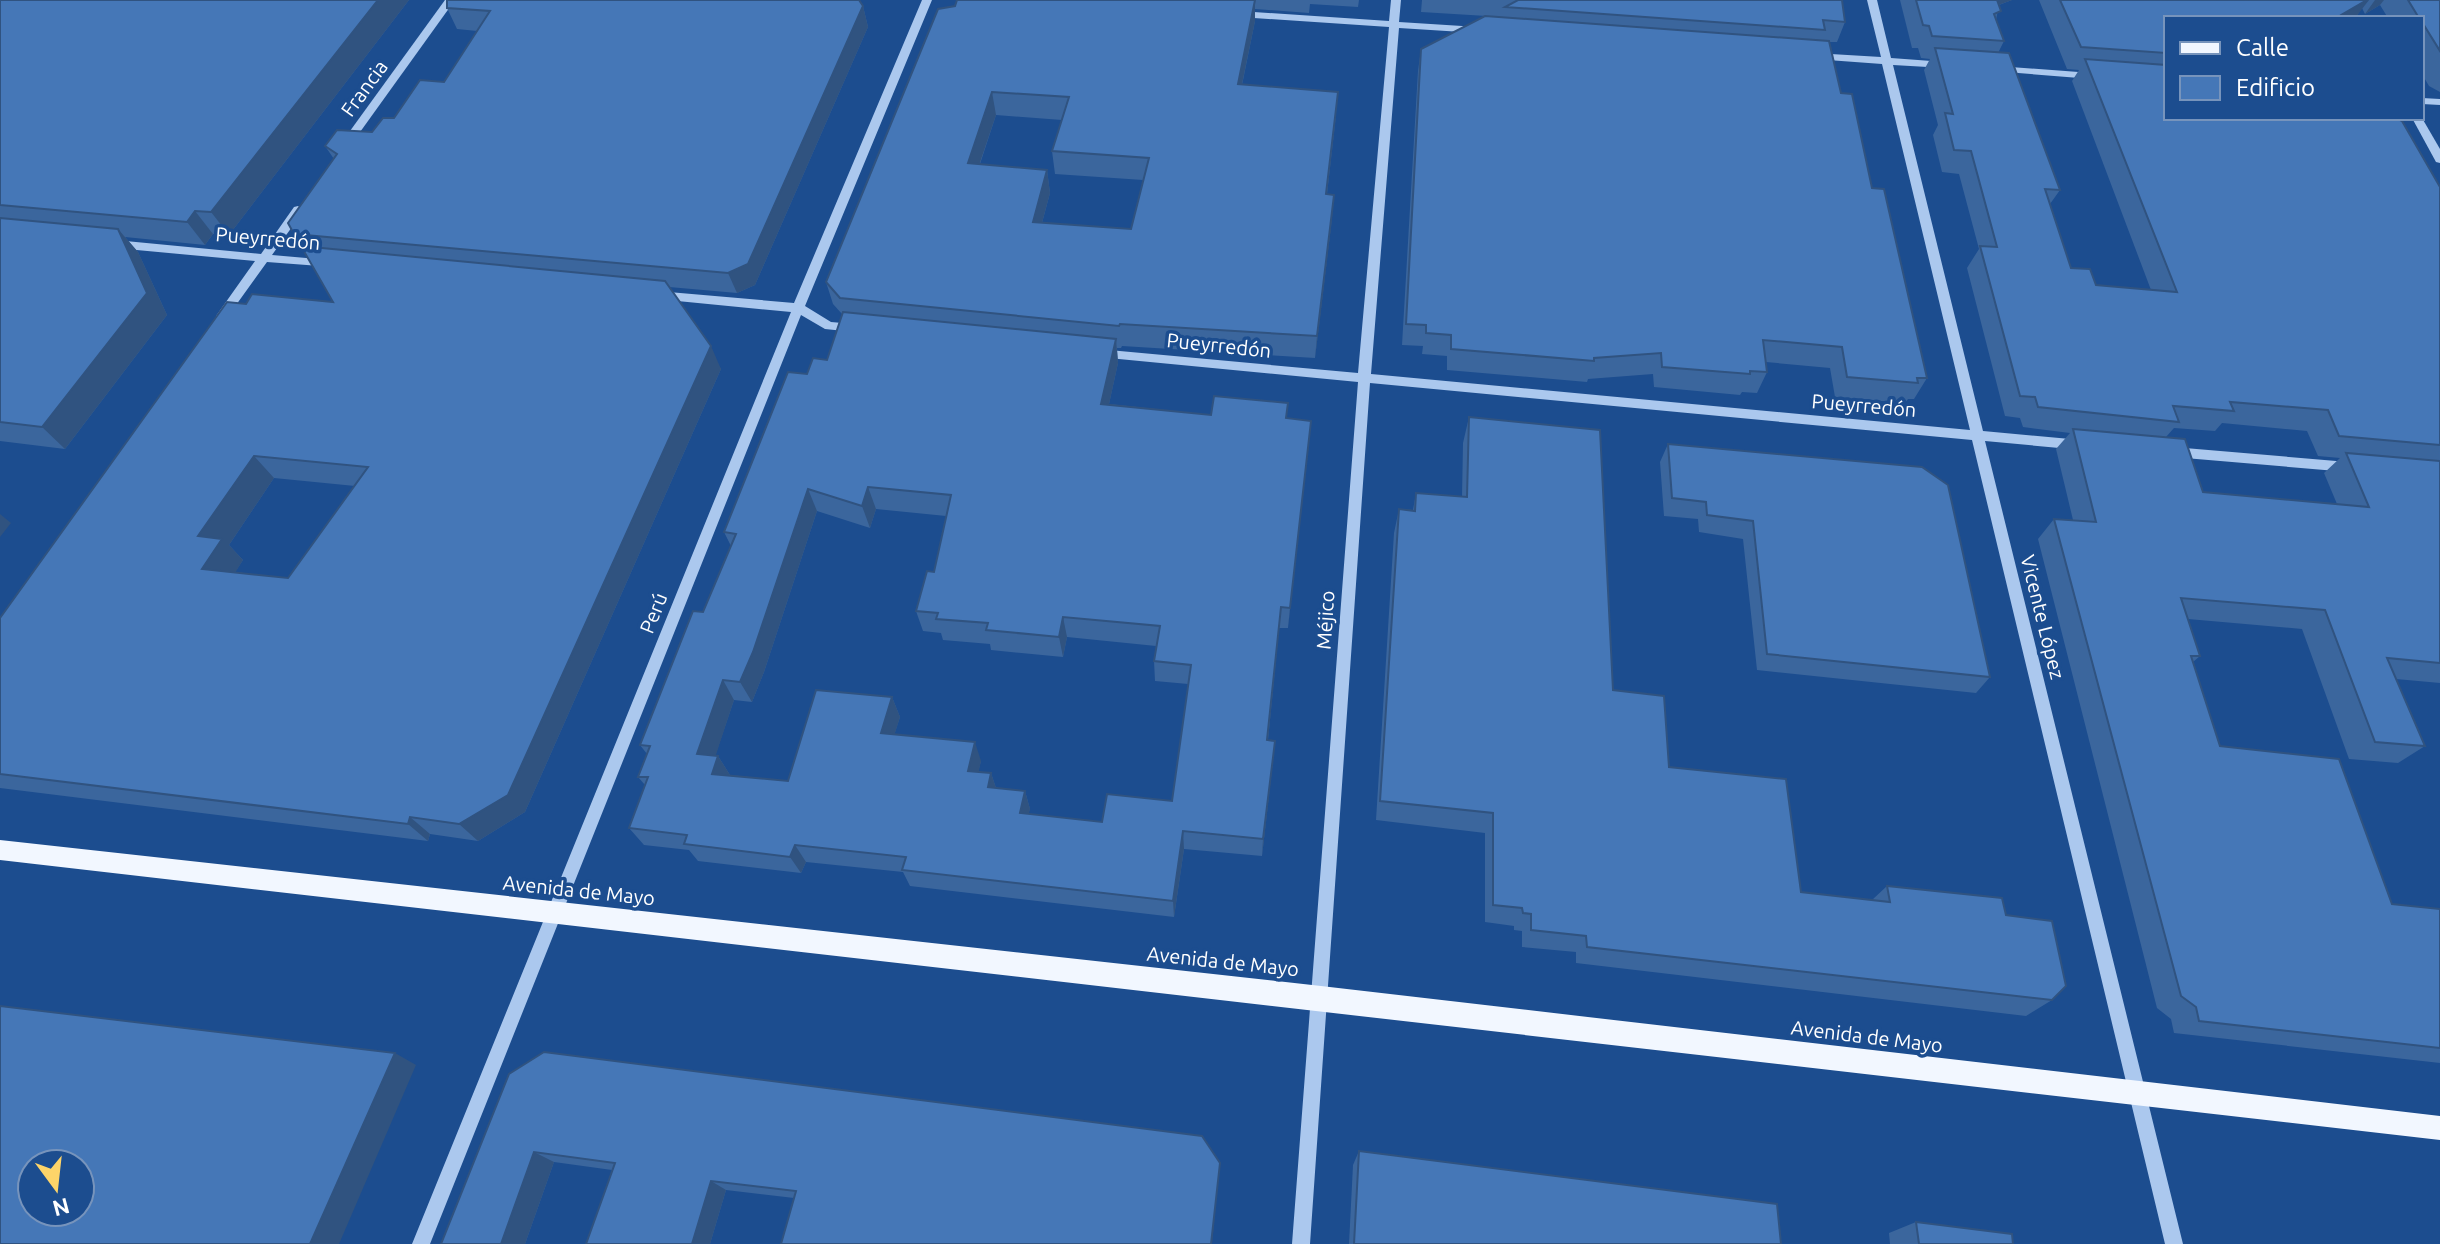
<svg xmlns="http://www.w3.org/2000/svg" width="2440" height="1244" font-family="Ubuntu,sans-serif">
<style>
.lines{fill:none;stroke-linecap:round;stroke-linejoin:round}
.minor{fill:#abc8ee;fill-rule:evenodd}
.major{fill:#f2f7ff;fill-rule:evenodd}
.wall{fill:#3b669d;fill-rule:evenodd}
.shaded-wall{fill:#305380}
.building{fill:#4577b7;stroke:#305380;stroke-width:2;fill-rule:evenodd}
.labels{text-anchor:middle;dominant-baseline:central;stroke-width:7;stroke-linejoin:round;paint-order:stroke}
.street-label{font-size:20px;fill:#fff;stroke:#1c4d8f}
</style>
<rect width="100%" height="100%" fill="#1c4d8f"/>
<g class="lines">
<g class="minor">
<path d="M445,0H455L350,146H342V142Z"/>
<path d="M922,0H932L805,306L831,322L854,324L860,328L854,332L825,329L801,315L430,1244H412L791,312L657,299L651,295L657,291L794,303Z"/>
<path d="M1391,0H1401L1399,22L1478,27L1483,30L1478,33L1399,28L1371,374L1970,430L1882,64L1814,59L1809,56L1814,53L1881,57L1867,0H1877L1891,58L1945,62L1950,65L1945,68L1893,65L1983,431L2081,440L2087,445L2081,450L1985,441L2183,1244H2165L1972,440L1370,383L1310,1244H1292L1358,382L1098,357L1092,353L1098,349L1358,373L1389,27L1239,17L1234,14L1239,11L1389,21Z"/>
<path d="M1997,66L2092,73L2097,76L2092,79L1993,71V67Z"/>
<path d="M2422,98L2440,99V105L2422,104Z"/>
<path d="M2412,118H2422L2440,149V163L2436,162Z"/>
<path d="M298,206L304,210L272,255L329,260L335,264L333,267L267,262L226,319L222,320L216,316L255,261L115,248L109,244L115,240L261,254L294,207Z"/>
<path d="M2173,447L2348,462L2354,467L2348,472L2173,457L2167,452Z"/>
</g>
<path class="major" d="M0,840L1321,986L2440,1116V1140L0,860Z"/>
</g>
<g class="wall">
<path d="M0,0H409L229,235L213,234L205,245L125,237L138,252L167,315L65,449L0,441Z"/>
<path d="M957,0H1359L1358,7L1310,4L1309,13L1255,9V21L1242,85L1336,115L1327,194L1332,218L1315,358L1122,346L1121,348H1117L1118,363L1109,404L1211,415L1311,421L1288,628H1279L1268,740L1273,760L1262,856L1184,849L1174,917L910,886L903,872L806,862L801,873L698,861L689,850L644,845L629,828L645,785L638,777L647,754L640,745L703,612L731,546L724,532L807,374L827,360L842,314L833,304L826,282ZM996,115L1062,120L1052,151L1055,174L1143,180L1131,229L1042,223L1050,193L1047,170L980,164ZM876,509L946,516L934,572L916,611L923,631L941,633L943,640L990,644L991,650L1063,657L1067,637L1156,646L1154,661L1155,681L1188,684L1172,801L1102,822L1028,814L1030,809L1025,791L996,788L991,773L978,772L981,761L894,735L900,717L892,697L788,781L730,775L718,756H715L734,700L752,702L764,672L817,511L870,528Z"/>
<path d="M1422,0H1842L1845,22L1837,42H1829L1841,93L1872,188L1927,378L1914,399H1908L1905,403L1835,397L1830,368L1766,362L1767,372L1757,393L1742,392L1740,395L1654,387L1653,374L1588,379L1587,382L1447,370V356L1422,354L1423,346L1402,345L1418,71L1421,49L1503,17L1421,12Z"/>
<path d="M1900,0H2012L1999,5L1996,20L2004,41L1998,53L2060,190L2050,204L2071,268L2096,285L2151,290L2072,81L2079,70L2067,69L2039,0H2440V92L2429,86L2422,74V18H2388L2380,5L2365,14L2362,8L2355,18H2166V118L2440,187V683L2396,679L2425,746L2398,763L2349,759L2302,629L2188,619L2200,656L2193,662L2220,746L2392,904L2440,909V1063L2174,1033L2171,1019L2157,1008L2038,539L2054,519L2073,520L2056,449L2070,433L2023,427L2020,418L2005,416L1967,268L1979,249L1959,174L1942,172L1933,135L1938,125L1924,70L1930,59L1921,58L1918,48H1912ZM2222,423L2307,431L2318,456L2340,458L2324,473L2337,504L2203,492L2166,437L2174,428L2215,431Z"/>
<path d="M863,6L868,27L755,285L737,293L669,287L721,369L525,812L478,841L430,834L428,841L0,788V618L246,304L333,302L303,247L294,234L334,159L325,146L372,132L394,118L444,82L477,31L457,29L447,8ZM274,478L355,486L288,578L235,572L243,560L229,545Z"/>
<path d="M1469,417L1613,690L1669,767L1801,892L1872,900L1887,886L2006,915L2052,1000L2026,1016L1576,963V952L1522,947V931L1514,930V926L1485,922V833L1376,820L1394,533L1399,509L1413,510L1416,493L1462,497L1463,443Z"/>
<path d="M1668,444L1990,677L1976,693L1757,670L1743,539L1699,532L1698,519L1664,516L1660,462Z"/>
<path d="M509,1074L1220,1163V1173L794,1198L726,1190L710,1244H586L612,1170L554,1162L525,1244Z"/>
<path d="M1359,1151L1781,1244H1349L1353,1165Z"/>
<path d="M1916,1222L2013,1244H1890L1889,1233Z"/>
</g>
<g class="shaded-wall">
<path d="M378,0H409L229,235L211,212Z"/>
<path d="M1255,0V21L1237,108L1238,84Z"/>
<path d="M1987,0H2012L1982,11Z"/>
<path d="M2367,0H2369L2355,18H2338L2341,15Z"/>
<path d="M2375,0H2384L2380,5L2365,14Z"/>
<path d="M863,6L868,27L755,285L737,293L728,273Z"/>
<path d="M992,92L996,115L972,186L968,163Z"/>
<path d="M1047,170L1050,193L1036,245L1033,222Z"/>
<path d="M1334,195L1332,218L1315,358L1317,336Z"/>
<path d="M195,211L213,234L205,245L187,222Z"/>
<path d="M118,229L138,252L167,315L65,449L42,427Z"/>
<path d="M1116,339L1118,363L1104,427L1101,404Z"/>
<path d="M711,346L721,369L525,812L478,841L459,824Z"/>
<path d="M1311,421L1309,444L1288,628L1290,608Z"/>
<path d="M254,456L274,478L229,545L243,560L225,589L202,569L198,536Z"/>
<path d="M868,487L876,509L870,528L862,506Z"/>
<path d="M808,489L817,511L764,672L752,702L740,682Z"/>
<path d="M0,514L11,523L0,537Z"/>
<path d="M1063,617L1067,637L1063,657L1059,637Z"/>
<path d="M723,680L734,700L710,773L697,754Z"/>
<path d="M892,697L900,717L889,752L881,733Z"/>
<path d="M1275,741L1273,760L1262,856L1263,839Z"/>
<path d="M975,742L981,761L975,789L968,771Z"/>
<path d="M718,756L730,775L725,792L712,774Z"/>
<path d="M991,773L997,791L988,787Z"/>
<path d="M1025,791L1030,809L1025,831L1020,813Z"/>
<path d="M410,817L430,834L428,841L408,824Z"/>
<path d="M1183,831L1184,849L1174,917L1173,901Z"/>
<path d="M795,845L806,862L801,873L790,857Z"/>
<path d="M395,1053L416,1065L339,1244H310Z"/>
<path d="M534,1152L554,1162L525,1244H501Z"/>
<path d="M1220,1163L1212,1244H1211Z"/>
<path d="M711,1181L726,1190L710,1244H692Z"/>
</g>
<g class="building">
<path d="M0,0H378L211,212L195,211L187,222L0,205Z"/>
<path d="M447,0H859L863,6L748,264L728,273L294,234L288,223L337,154L325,146L337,130L372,132L383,118H394L420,80L444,82L490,11L447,8Z"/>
<path d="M957,0H1255L1238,84L1338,92L1326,194L1334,195L1317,336L1120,324L1119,326L840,298L826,282L938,9L955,6ZM992,92L1069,97L1052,151L1149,158L1131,229L1033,222L1047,170L968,163Z"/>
<path d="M1518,0H1842L1845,22L1823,20L1825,30L1505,7Z"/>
<path d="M1916,0H1997L2001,11L1994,14L2004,41L1932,36L1929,26L1923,25Z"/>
<path d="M2060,0H2367L2341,15L2343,18H2166V53L2081,47Z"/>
<path d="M2408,0H2440V51L2422,22V18H2419Z"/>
<path d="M1485,16L1829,41L1841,93L1852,94L1872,188L1884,189L1927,378H1917L1918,383L1847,377L1842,347L1763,340L1767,372L1750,371V374L1662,367L1661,353L1594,358V361L1451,349V335L1426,333V325L1406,324L1421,49Z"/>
<path d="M1935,48L2009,53L2060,190L2045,189L2071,268L2090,269L2096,285L2177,292L2085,59L2166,65V118H2396L2402,121L2440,187V445L2339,436L2328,410L2230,402L2234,411L2173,406L2179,422L2038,407L2035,397L2020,396L1980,246L1997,247L1971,151L1954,150L1945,113L1953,114Z"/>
<path d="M0,218L118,229L147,293L42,427L0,422Z"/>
<path d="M301,246L665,281L711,346L508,795L459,824L410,817L408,824L0,774V618L227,302L246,304L252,294L333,302ZM254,456L368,467L288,578L202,569L222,539L198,536Z"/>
<path d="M843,312L1116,339L1101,404L1211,415L1214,396L1288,403L1286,418L1311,421L1290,608L1281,607L1267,740L1275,741L1263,839L1183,831L1173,901L902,870L906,857L795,845L790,857L684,844L687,835L629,828L648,777H638L650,746L640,745L693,611L703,612L736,534L724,532L788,372L807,374L813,358L827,360ZM868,487L951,495L934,572L927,571L916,611L938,613L936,619L988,623L986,630L1059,637L1063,617L1160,626L1154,661L1191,665L1172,801L1107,794L1102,822L1020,813L1025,791L988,787L991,773L968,771L975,742L881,733L892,697L816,690L788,781L712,774L718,756L697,754L723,680L740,682L753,652L808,489L862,506Z"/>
<path d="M1469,417L1600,430L1613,690L1664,696L1669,767L1786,779L1801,892L1890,902L1887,886L2002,898L2006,915L2052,921L2066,986L2052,1000L1587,947L1586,936L1531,930V914L1523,913L1522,908L1493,905V813L1380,801L1399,509L1415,511L1416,493L1467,497Z"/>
<path d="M2073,429L2185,439L2203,492L2369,507L2346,453L2440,461V663L2387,658L2425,746L2375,742L2325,610L2181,598L2200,656H2191L2220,746L2339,759L2392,904L2440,909V1048L2199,1021L2196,1007L2181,996L2054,519L2096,522Z"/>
<path d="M1668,444L1922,467L1948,485L1990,677L1767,654L1753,521L1707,515L1706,502L1672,498Z"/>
<path d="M0,1006L395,1053L310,1244H0ZM32,1164H80V1212H32Z"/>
<path d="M544,1052L1202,1136L1220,1163L1211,1244H781L796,1191L711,1181L692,1244H586L615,1163L534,1152L501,1244H441L509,1074Z"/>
<path d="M1359,1151L1777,1204L1781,1244H1354Z"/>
<path d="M1916,1222L2012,1234L2013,1244H1919Z"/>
</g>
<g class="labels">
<g class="street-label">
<text transform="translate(364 88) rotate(-54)">Francia</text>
<text transform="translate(268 238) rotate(5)">Pueyrredón</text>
<text transform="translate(1219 345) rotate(6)">Pueyrredón</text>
<text transform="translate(1864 405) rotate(5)">Pueyrredón</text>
<text transform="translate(653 613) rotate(-68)">Perú</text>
<text transform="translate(2043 617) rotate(76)">Vicente López</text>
<text transform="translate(1325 620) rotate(-86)">Méjico</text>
<text transform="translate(579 890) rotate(6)">Avenida de Mayo</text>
<text transform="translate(1223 961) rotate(6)">Avenida de Mayo</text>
<text transform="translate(1867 1036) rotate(7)">Avenida de Mayo</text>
</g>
</g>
<rect x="2164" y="16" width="260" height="104" fill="#1c4d8f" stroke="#7794bc" stroke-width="2"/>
<rect x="2180" y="42" width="40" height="12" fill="#f2f7ff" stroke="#7794bc" stroke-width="2"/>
<text x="2236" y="56" font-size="24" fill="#ffffff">Calle</text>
<rect x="2180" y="76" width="40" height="24" fill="#4577b7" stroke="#7794bc" stroke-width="2"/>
<text x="2236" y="96" font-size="24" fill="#ffffff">Edificio</text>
<g transform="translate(56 1188) rotate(165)"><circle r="38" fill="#1c4d8f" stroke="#7794bc" stroke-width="2"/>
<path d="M0-6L14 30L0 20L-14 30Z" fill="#fdd469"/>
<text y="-12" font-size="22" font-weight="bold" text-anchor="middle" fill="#ffffff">N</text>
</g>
</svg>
